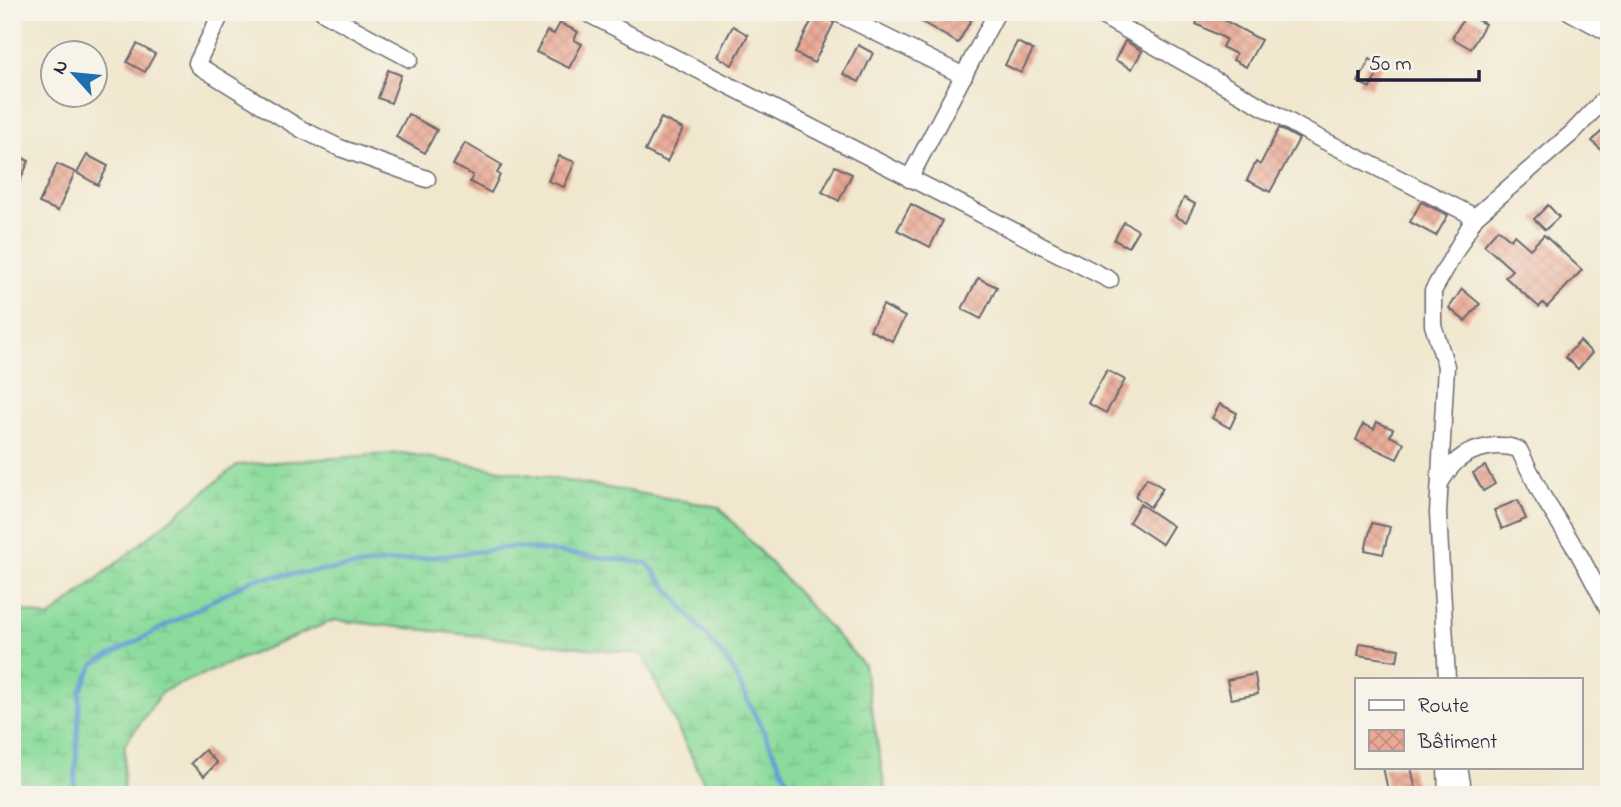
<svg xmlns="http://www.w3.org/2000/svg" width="1621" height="807" font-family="'Indie Flower',sans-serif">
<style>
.wetland{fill:url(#wetland-marsh);stroke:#567f6c;stroke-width:2}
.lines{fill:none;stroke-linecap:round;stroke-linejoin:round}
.stream{stroke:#669ed4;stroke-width:4.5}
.building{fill:url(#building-cross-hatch)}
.minor-casing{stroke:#6a676e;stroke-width:19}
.minor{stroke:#fff;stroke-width:16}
</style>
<defs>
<pattern id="wetland-marsh" width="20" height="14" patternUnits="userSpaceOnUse" patternTransform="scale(1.75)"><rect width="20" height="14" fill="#8bdc9c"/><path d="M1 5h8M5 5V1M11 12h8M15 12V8" fill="none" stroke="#78bc87"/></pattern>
<pattern id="building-cross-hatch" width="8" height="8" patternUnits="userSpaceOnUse" patternTransform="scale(1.75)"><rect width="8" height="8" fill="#e9a894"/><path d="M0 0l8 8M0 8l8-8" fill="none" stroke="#c89080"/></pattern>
</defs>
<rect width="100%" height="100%" fill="#f7f3e8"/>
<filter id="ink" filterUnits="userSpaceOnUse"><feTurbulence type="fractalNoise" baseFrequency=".0143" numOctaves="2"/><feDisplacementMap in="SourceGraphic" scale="14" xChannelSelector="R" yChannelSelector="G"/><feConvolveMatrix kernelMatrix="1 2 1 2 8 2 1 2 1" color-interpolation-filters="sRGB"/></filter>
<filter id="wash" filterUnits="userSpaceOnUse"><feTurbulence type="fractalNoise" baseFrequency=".00686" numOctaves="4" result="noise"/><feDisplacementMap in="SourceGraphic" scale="28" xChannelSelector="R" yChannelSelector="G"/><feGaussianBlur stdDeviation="1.57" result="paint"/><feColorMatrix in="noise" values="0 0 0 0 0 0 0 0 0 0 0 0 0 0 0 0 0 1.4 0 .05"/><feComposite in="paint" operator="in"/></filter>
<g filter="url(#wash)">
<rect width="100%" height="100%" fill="#f0e7ce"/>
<path class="wetland" d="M402,453L719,507L864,665L886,795H710L642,654L334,620L163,691L125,744L123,795H12V607L49,618L237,465Z"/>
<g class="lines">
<path class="stream" d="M74,795L80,692L94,664L253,579L514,547L647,563L730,665L795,795"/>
</g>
<g id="blocks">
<g class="building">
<path d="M816,12L834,23L814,63L795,53Z"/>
<path d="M905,12H958L971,20L958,43Z"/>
<path d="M1202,12H1209L1261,40L1246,67L1233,60L1236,54L1222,47L1226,39L1196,24Z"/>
<path d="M1466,14L1485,24L1471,49L1452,38Z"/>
<path d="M560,23L578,32L574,40L582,44L569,68L536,52L547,31L554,34Z"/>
<path d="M733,26L748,35L732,65L717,56Z"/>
<path d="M1125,41L1142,51L1132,69L1115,60Z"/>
<path d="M1017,42L1033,50L1021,73L1005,65Z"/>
<path d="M137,44L155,54L145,72L127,62Z"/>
<path d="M858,45L873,53L859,82L843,74Z"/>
<path d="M1370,59L1382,66L1370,88L1358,82Z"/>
<path d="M388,70L401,75L391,103L378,98Z"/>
<path d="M408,114L437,130L425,153L396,137Z"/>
<path d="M661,118L683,129L667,162L645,151Z"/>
<path d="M1609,124V158L1592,141Z"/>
<path d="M1279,128L1299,139L1270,192L1247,180L1256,162L1260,165Z"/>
<path d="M465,143L502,165L497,173L500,175L491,193L470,182L473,175L453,165Z"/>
<path d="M12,153L29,161L12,198Z"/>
<path d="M87,155L108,166L98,185L77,173Z"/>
<path d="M559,156L575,162L564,187L548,181Z"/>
<path d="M57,164L75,172L58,211L39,203Z"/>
<path d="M835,166L852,174L839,201L822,192Z"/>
<path d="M1184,198L1195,204L1186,222L1175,216Z"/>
<path d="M1421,202L1448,215L1436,236L1410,222Z"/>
<path d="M911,204L943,221L930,247L897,230Z"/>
<path d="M1548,205L1559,217L1545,230L1534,219Z"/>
<path d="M1124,222L1138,230L1128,247L1114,240Z"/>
<path d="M1498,229L1511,240L1514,235L1530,249L1544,235L1582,270L1547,307L1543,303L1539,307L1505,277L1512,270L1484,245Z"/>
<path d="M978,278L997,287L981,319L962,309Z"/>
<path d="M1462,289L1480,304L1465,321L1449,308Z"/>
<path d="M883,305L905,317L892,341L870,330Z"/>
<path d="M1580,341L1592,353L1578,369L1565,357Z"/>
<path d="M1107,370L1125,380L1106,413L1088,403Z"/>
<path d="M1220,404L1237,413L1230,428L1212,418Z"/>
<path d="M1377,422L1393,429L1390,436L1404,443L1397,459L1356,440L1363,424L1374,429Z"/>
<path d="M1485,466L1495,484L1483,491L1473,473Z"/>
<path d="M1147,478L1163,488L1150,507L1135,496Z"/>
<path d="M1518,500L1526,519L1502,529L1494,510Z"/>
<path d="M1140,504L1173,526L1162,544L1129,522Z"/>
<path d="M1372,523L1390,527L1383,554L1365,550Z"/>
<path d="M1360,643L1399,649L1397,661L1358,655Z"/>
<path d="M1255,674L1258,694L1231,699L1227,680Z"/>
<path d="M205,750L217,763L204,776L191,763Z"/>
<path d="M1383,767H1411L1417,795H1389Z"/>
</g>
</g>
</g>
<g filter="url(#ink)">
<use href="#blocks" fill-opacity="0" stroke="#6a676e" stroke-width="2"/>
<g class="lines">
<defs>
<g id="minor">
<path d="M222,12L197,63L199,66L301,129L340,148L427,179"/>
<path d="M323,12L410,59"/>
<path d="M585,12L1110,280"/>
<path d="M835,12L964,76"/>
<path d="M1095,12L1309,133L1475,217"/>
<path d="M1570,12L1609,33"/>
<path d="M909,179L997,12"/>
<path d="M1440,483C1445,475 1450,466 1458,460C1473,447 1502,442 1519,450L1543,497L1579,554L1609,610"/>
<path d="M1447,679L1438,513L1446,366L1433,325V291L1475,217L1572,133L1609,94"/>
<path d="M1446,767L1447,795"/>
<path d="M1459,767L1464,795"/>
</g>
</defs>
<use href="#minor" class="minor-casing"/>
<use href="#minor" class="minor"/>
</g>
</g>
<rect width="1621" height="807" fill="none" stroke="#f7f3e8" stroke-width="42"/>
<rect x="1355" y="678" width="228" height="91" fill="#f7f3e8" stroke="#a29fa3" stroke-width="2"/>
<rect x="1369" y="700" width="35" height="10" fill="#ffffff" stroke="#a29fa3" stroke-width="2"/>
<text x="1418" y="712" font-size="21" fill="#22223b">Route</text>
<rect x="1369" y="730" width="35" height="21" fill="url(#building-cross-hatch)" stroke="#a29fa3" stroke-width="2"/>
<text x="1418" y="748" font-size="21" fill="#22223b">Bâtiment</text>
<g transform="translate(74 74) rotate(297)"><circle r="33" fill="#f7f3e8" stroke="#a29fa3" stroke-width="2"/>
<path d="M0-5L12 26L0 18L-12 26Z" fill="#1f6fb2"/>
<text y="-10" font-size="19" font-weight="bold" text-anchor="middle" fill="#22223b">N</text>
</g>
<path d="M1358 70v10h121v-10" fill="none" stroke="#22223b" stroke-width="3.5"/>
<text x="1369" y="70" font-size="21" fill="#22223b" stroke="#f7f3e8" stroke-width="5" paint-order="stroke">50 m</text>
</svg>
